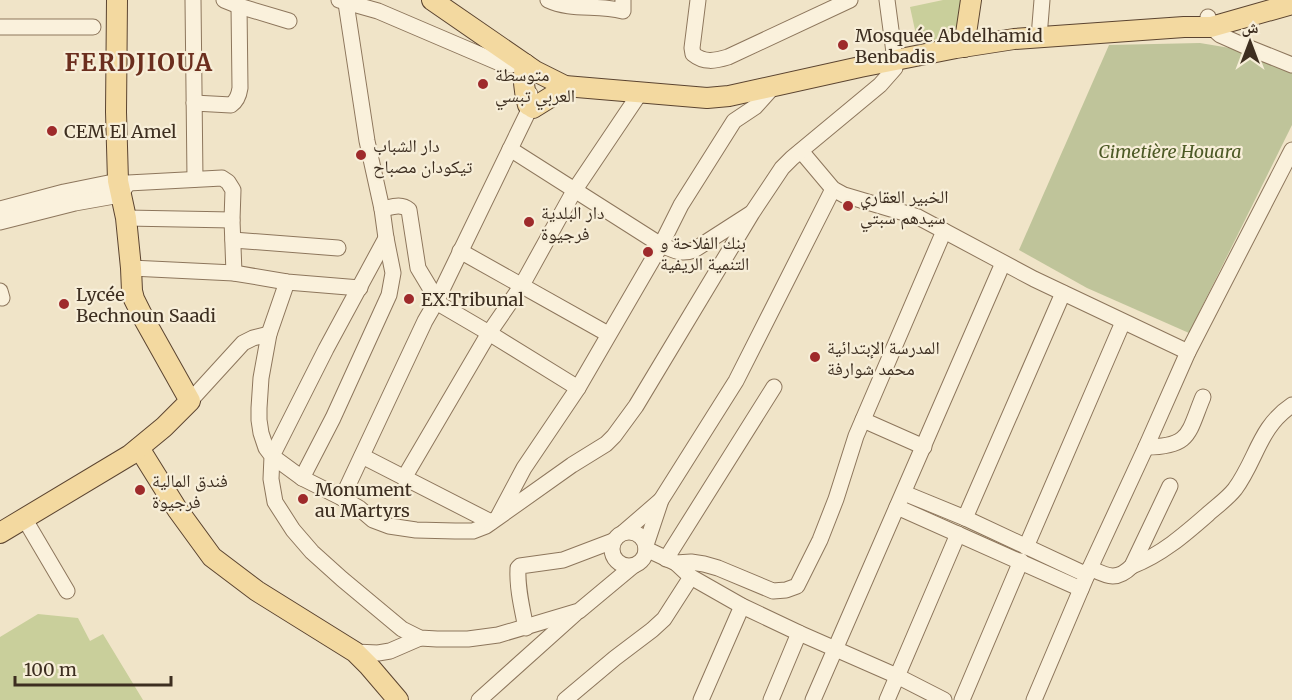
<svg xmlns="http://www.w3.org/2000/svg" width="1292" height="700" font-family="Merriweather,'Noto Naskh Arabic',serif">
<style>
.green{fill:#c9cf9b}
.cemetery{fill:#bfc49a}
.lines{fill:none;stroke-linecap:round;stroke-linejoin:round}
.minor-casing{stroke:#8d765c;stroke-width:17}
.major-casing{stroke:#5b4430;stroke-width:22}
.minor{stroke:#faf1dc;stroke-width:15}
.major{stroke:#f3d9a0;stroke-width:20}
.poi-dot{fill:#9e2a2b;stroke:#f7eed8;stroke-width:2}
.labels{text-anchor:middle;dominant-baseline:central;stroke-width:4.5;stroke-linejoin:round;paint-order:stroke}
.poi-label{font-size:18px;fill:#3d2e20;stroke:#f7eed8;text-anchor:start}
.park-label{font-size:18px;font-style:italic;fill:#4d5a26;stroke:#f7eed8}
.district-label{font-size:24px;font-weight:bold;letter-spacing:1.5px;fill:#6b2e1e;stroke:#f7eed8}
</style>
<rect width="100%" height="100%" fill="#f0e4c8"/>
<g class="green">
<path d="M943,0H969L965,33L918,44L910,7Z"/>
<path d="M38,614L78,618L90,641L103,634L143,700H0V637Z"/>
</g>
<path class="cemetery" d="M1200,43L1230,48L1292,73V125L1189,333L1087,288L1019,250L1109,45Z"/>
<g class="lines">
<defs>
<g id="minor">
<path d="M193,0L195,179"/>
<path d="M224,0L239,6L289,21"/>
<path d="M339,0L378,11L502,64L510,65L523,63"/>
<path d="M548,0C571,11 598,4 623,11V0"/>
<path d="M698,0L692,48L693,54C704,63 715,61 728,57L850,0"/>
<path d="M1208,17L1211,27L1220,35L1247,47L1292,65"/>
<path d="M0,27H93"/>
<path d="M1039,37L1042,0"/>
<path d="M194,103L231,105C237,101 239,95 240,88L239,6"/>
<path d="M510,149L661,245C674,250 681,255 694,250L750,214"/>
<path d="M801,151L833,189L844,195L918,217L1034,279L1188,352"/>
<path d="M0,209L64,192L118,181L128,183L222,178L228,182L233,190L232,220L234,273"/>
<path d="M382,209C392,207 401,203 409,210L418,268L433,293L436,302L489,333L578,388"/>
<path d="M126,218L232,220"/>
<path d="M0,222L75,203L120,195L127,185"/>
<path d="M386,238L326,349L272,456L302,478L342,498L359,508L373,520L389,526L416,530L455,531H473L486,526L572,465L606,444L614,436L636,406L752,213L782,168L792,158L880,85L895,68V60L887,0"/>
<path d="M233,240L338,248"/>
<path d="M460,251L608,334"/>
<path d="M131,268L234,273L287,282L360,288"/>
<path d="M287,282L269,334L261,378L259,408V420L261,433L266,448L272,456L271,479L275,502L293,530L312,552L342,579L402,629L420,638L437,639H468L498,635L579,611L633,566"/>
<path d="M0,291L2,298"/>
<path d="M190,401L243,343L253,338L269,334"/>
<path d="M863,420L924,447"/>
<path d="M1146,447C1191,447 1188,433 1203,397"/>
<path d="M362,456L491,522"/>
<path d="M302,478L333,418L389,295L393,273L386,238L382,209L367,141L346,3"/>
<path d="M404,478L489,333L522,285L574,191L640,93"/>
<path d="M904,493L965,518L1087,575"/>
<path d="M342,498L425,321L436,302L528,112L530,94"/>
<path d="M897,507L1081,589"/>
<path d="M499,515L524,468L578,388L661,245L681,205L734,121L755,107L773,87"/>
<path d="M24,518L67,591"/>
<path d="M965,518L1063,293"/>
<circle cx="629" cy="549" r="17"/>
<path d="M624,532L661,500"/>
<path d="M646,545L661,500L736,381L833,189"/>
<path d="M1026,547L1123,322"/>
<path d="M646,549L676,563L691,577L742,606L799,633L897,676L944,700"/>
<path d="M666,559L774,387"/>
<path d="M676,563L691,562L704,564L718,568L773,591L786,590L797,586L820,540L836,499L856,436L944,231"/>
<path d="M1132,566C1161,555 1184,535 1208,514C1217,506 1228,498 1235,489C1257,459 1259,427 1292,405"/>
<path d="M1090,568C1107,576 1116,582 1132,566L1170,486"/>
<path d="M526,628C522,608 517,588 518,568L520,566L563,560L613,541"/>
<path d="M355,652L378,653L390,651L420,638"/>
<path d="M479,700L575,614"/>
<path d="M565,700L615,658L652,630L664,619L691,577"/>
<path d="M701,700L742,606"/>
<path d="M771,700L799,633"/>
<path d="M813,700L1003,263"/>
<path d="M887,700L958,534"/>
<path d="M962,700L1021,561"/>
<path d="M1034,700L1090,568L1146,447L1188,352L1292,150"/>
</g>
<g id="major">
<path d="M432,0L535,71L565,86L707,98L729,96L860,67L956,48L1014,39L1184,27H1211L1292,4"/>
<path d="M964,47L971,0"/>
<path d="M525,64C523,77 524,92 528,105"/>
<path d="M533,108L554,95L565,86"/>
<path d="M139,448L177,509L212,557L257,591L355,652L369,666L398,700"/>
<path d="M0,533L130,455L164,427L190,401L144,319L134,299L132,291L131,268L126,218L118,181L116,112L117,0"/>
</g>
</defs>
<use href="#minor" class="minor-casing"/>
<use href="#major" class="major-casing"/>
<use href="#minor" class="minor"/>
<use href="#major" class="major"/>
</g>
<g class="poi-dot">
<circle cx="843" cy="45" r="6"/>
<circle cx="483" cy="84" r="6"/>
<circle cx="52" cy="131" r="6"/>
<circle cx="361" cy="155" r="6"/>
<circle cx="848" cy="206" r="6"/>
<circle cx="529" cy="222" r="6"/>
<circle cx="648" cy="252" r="6"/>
<circle cx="409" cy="299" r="6"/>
<circle cx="64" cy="304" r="6"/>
<circle cx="815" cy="357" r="6"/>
<circle cx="140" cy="490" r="6"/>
<circle cx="303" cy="499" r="6"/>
</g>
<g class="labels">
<g class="poi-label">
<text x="855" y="35">Mosquée Abdelhamid<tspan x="855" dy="21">Benbadis</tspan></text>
<text x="495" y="74">متوسطة<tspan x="495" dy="21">العربي تبسي</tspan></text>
<text x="64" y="131">CEM El Amel</text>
<text x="373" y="145">دار الشباب<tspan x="373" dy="21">تيكودان مصباح</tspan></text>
<text x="860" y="196">الخبير العقاري<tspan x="860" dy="21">سيدهم سبتي</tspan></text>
<text x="541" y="212">دار البلدية<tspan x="541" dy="21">فرجيوة</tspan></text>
<text x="660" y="242">بنك الفلاحة و<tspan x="660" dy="21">التنمية الريفية</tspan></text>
<text x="76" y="294">Lycée<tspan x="76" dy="21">Bechnoun Saadi</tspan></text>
<text x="421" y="299">EX.Tribunal</text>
<text x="827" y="347">المدرسة الإبتدائية<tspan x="827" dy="21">محمد شوارفة</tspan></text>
<text x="152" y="480">فندق المالية<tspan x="152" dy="21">فرجيوة</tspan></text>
<text x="315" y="489">Monument<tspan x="315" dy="21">au Martyrs</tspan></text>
</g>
<g class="park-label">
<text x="1170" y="151">Cimetière Houara</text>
</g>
<g class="district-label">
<text x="139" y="62">FERDJIOUA</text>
</g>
</g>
<g transform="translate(1250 42)" stroke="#f7eed8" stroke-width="4.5" paint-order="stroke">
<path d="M0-4.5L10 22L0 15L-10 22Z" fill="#3d2e20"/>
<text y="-9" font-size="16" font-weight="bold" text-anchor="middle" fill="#3d2e20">ش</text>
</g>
<path d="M15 676v9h156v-9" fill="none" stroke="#3d2e20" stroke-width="3"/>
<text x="24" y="676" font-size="18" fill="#3d2e20" stroke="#f7eed8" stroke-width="4.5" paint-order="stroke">100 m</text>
</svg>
